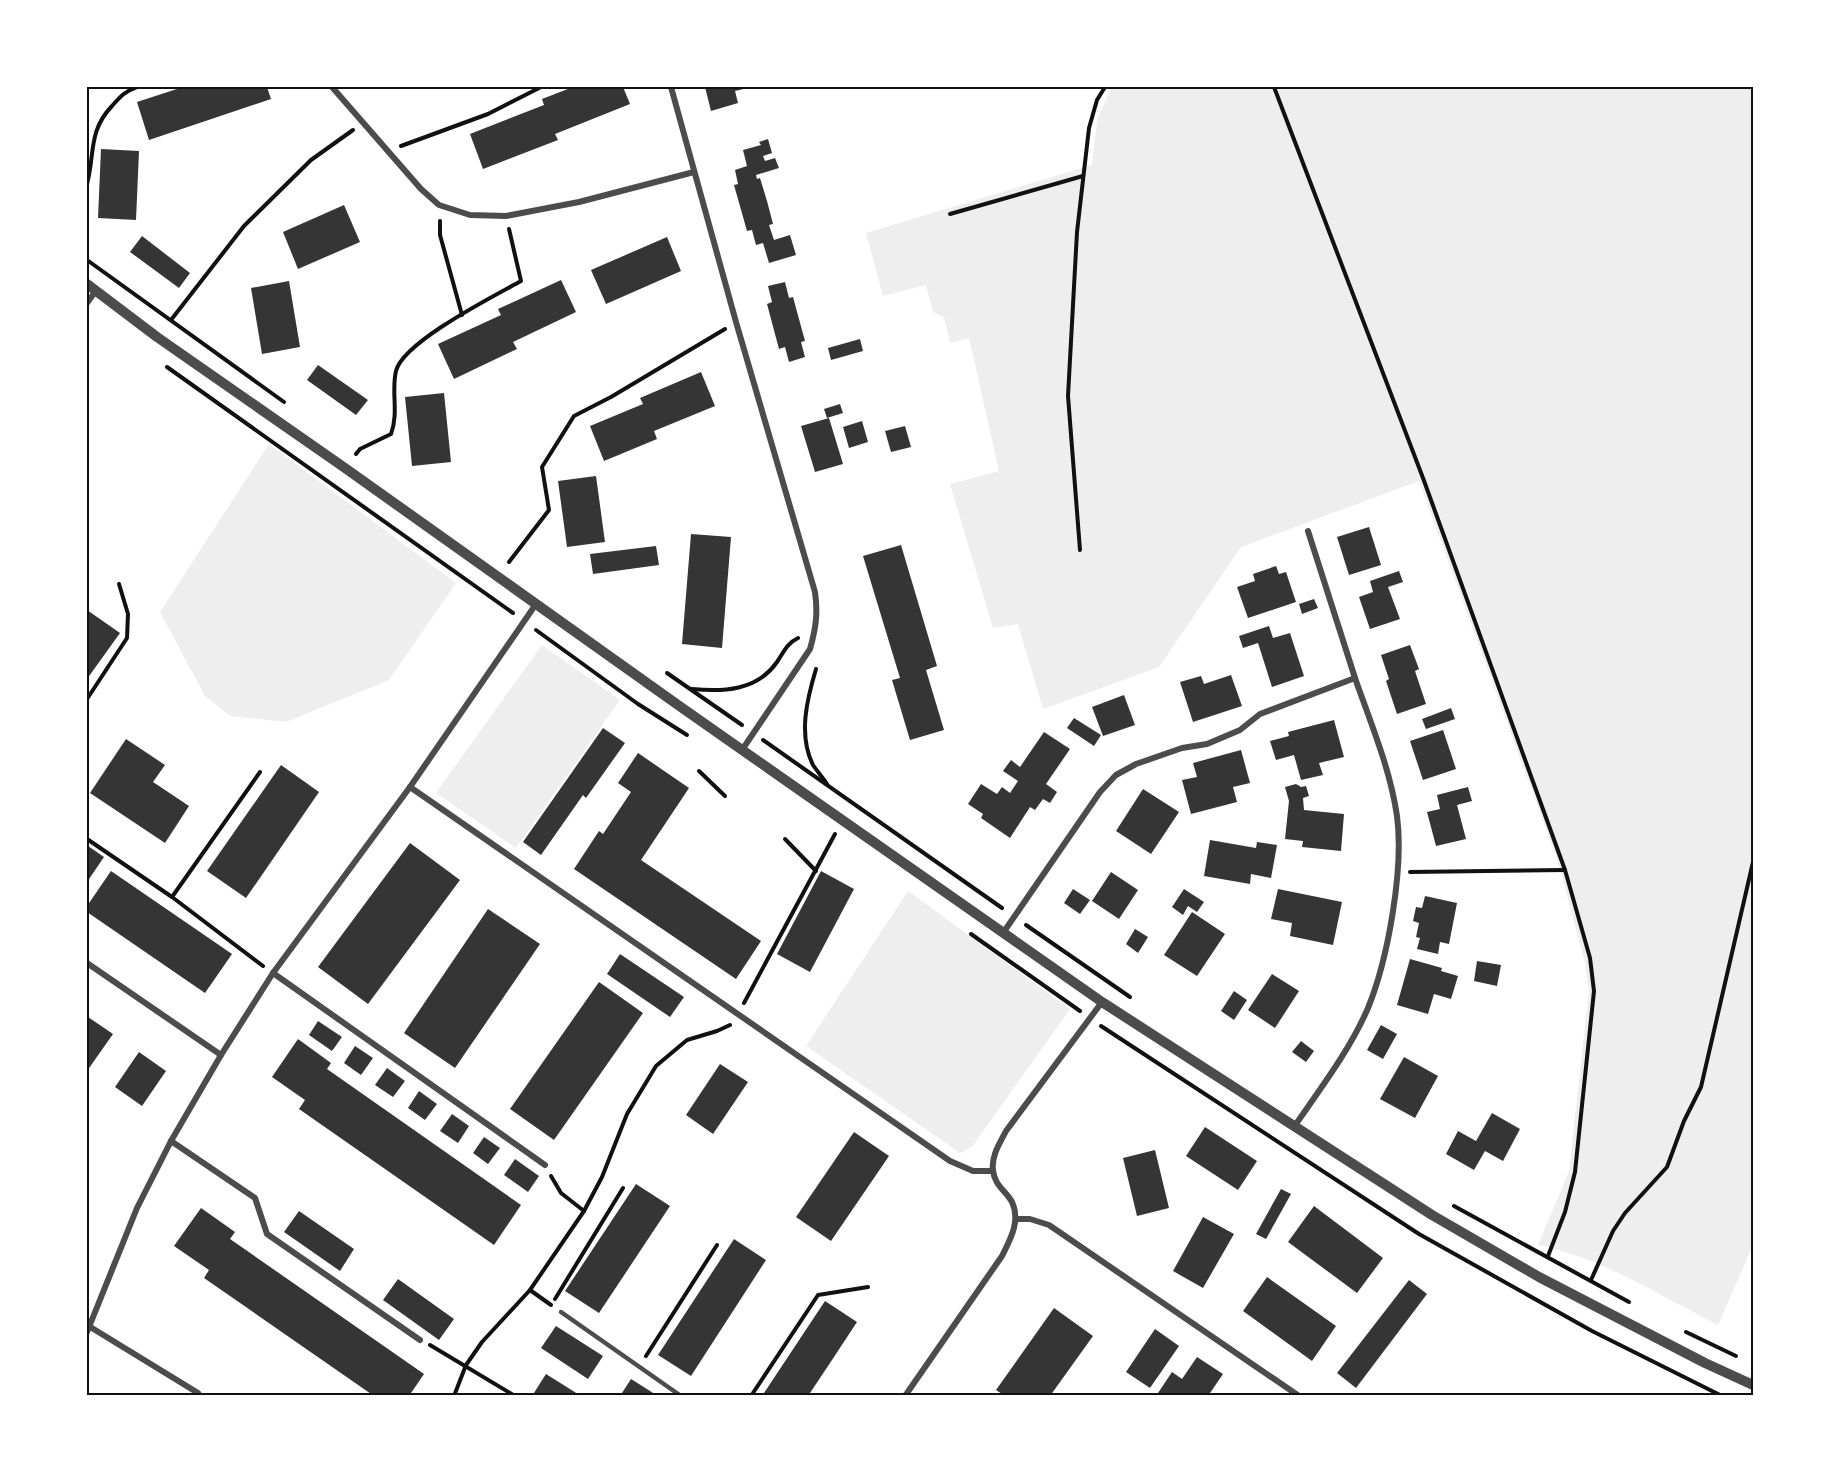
<svg xmlns="http://www.w3.org/2000/svg" width="1840" height="1483" font-family="Jost,sans-serif">
<style>
.green{fill:#eee}
.building{fill:#353535}
.lines{fill:none;stroke-linecap:round;stroke-linejoin:round}
.path{stroke:#111;stroke-width:4}
.service{stroke:#4c4c4c;stroke-width:4.5}
.minor{stroke:#4c4c4c;stroke-width:6}
.tertiary{stroke:#4c4c4c;stroke-width:10}
.neatline{fill:none;stroke:#111;stroke-width:2}
</style>
<rect width="100%" height="100%" fill="#fff"/>
<g class="green">
<path d="M1111,87H1753V1245L1718,1325C1661,1296 1602,1258 1538,1245L1569,1171L1589,991L1584,959L1558,862L1419,481L1241,547L1159,667L1043,709L1018,624L993,628L950,484L999,471L969,338L950,343L944,317L933,312L926,285L883,296L866,233L1092,165L1097,121Z"/>
<path d="M269,444L456,583L389,680L286,722L230,716L205,696L160,612Z"/>
<path d="M542,645L620,700L516,848L436,793Z"/>
<path d="M908,891L1070,1009L972,1147L960,1153L806,1046Z"/>
</g>
<g class="building">
<path d="M183,87H267L271,99L149,140L137,102Z"/>
<path d="M573,87H623L630,104L555,134L558,140L483,169L470,134L544,105L542,99Z"/>
<path d="M705,87H748V88L735,91L738,103L711,111Z"/>
<path d="M768,139L772,153L763,156L765,161L775,158L779,168L756,175L757,179L760,178L767,201L773,224L769,225L774,240L790,235L796,255L769,263L763,243L756,245L752,230L747,231L734,185L738,184L735,170L747,166L743,150L761,145L759,142Z"/>
<path d="M101,149L139,151L136,220L98,218Z"/>
<path d="M344,205L360,242L298,269L283,232Z"/>
<path d="M142,236L190,273L179,288L130,252Z"/>
<path d="M667,237L681,271L606,304L591,270Z"/>
<path d="M561,280L576,312L513,342L517,349L454,379L438,344L501,315L498,309Z"/>
<path d="M289,281L300,347L262,354L251,288Z"/>
<path d="M785,282L789,298L793,297L805,341L801,342L805,357L789,362L785,347L779,349L767,304L772,302L768,286Z"/>
<path d="M860,339L863,351L831,360L828,348Z"/>
<path d="M318,365L368,400L356,415L307,380Z"/>
<path d="M701,372L715,406L654,431L657,439L604,461L590,426L643,404L640,398Z"/>
<path d="M444,393L451,462L412,466L405,397Z"/>
<path d="M840,404L843,413L827,418L824,409Z"/>
<path d="M829,418L843,464L815,472L801,426Z"/>
<path d="M862,421L868,442L849,448L843,427Z"/>
<path d="M905,426L911,447L891,452L885,431Z"/>
<path d="M596,476L605,542L567,547L558,481Z"/>
<path d="M1369,527L1381,565L1349,575L1337,537Z"/>
<path d="M691,534L731,537L722,648L682,644Z"/>
<path d="M901,545L937,666L926,670L944,730L910,740L892,680L900,678L863,556Z"/>
<path d="M656,546L659,565L593,574L590,554Z"/>
<path d="M1276,566L1279,574L1286,572L1296,602L1248,618L1237,587L1255,581L1253,574Z"/>
<path d="M1399,571L1403,582L1388,587L1400,619L1370,629L1359,597L1373,592L1370,581Z"/>
<path d="M1314,599L1318,608L1302,614L1299,604Z"/>
<path d="M87,610L120,633L87,679Z"/>
<path d="M1269,626L1273,638L1290,633L1304,676L1272,687L1258,643L1243,648L1239,636Z"/>
<path d="M1410,645L1419,669L1415,671L1426,704L1397,714L1386,681L1389,679L1381,655Z"/>
<path d="M1231,675L1242,706L1193,722L1180,682L1201,676L1204,684Z"/>
<path d="M1124,695L1135,725L1103,736L1092,707Z"/>
<path d="M1451,708L1455,719L1426,729L1422,719Z"/>
<path d="M1074,718L1101,735L1094,746L1067,728Z"/>
<path d="M1334,720L1344,757L1319,763L1323,775L1301,780L1294,755L1276,760L1270,741L1289,736L1288,732Z"/>
<path d="M603,728L625,743L586,798L583,795L541,855L523,842Z"/>
<path d="M1443,730L1456,769L1423,780L1410,741Z"/>
<path d="M1044,732L1070,749L1046,784L1057,792L1050,803L1043,799L1035,810L1030,807L1010,838L981,818L983,814L968,804L981,784L997,794L1002,787L1010,793L1018,781L1003,771L1011,760L1020,767Z"/>
<path d="M126,739L165,765L153,782L189,806L165,843L90,793Z"/>
<path d="M1241,750L1250,783L1233,787L1237,802L1191,814L1182,780L1197,777L1193,763Z"/>
<path d="M638,753L689,788L641,860L761,941L736,979L574,869L599,831L603,834L631,792L618,783Z"/>
<path d="M281,765L319,792L246,898L207,871Z"/>
<path d="M1296,784L1301,787L1306,786L1309,796L1303,798L1304,810L1344,814L1341,851L1302,847L1303,841L1285,839L1289,801L1285,787Z"/>
<path d="M1468,787L1472,801L1457,805L1466,839L1436,846L1427,812L1440,809L1437,795Z"/>
<path d="M1143,789L1179,812L1151,854L1116,831Z"/>
<path d="M1210,840L1256,848L1257,842L1277,845L1271,878L1251,874L1250,884L1204,876Z"/>
<path d="M410,843L460,880L368,1004L318,967Z"/>
<path d="M88,846L104,857L87,882V848Z"/>
<path d="M111,871L232,954L205,993L87,912V906Z"/>
<path d="M821,871L854,889L810,972L777,954Z"/>
<path d="M1111,872L1138,890L1119,919L1092,901Z"/>
<path d="M1073,889L1090,900L1080,914L1064,903Z"/>
<path d="M1184,889L1204,902L1197,912L1188,906L1183,915L1172,907Z"/>
<path d="M1278,889L1342,902L1333,945L1290,936L1292,923L1271,919Z"/>
<path d="M1425,896L1457,903L1449,944L1440,942L1438,954L1417,949L1420,938L1416,937L1419,923L1413,921L1416,907L1422,908Z"/>
<path d="M488,909L540,944L455,1068L404,1033Z"/>
<path d="M1192,912L1225,934L1197,976L1164,955Z"/>
<path d="M1135,929L1148,937L1138,953L1126,944Z"/>
<path d="M620,954L684,997L670,1017L607,974Z"/>
<path d="M1410,959L1442,968L1441,971L1458,976L1451,999L1434,994L1428,1014L1397,1005Z"/>
<path d="M1477,961L1501,965L1497,986L1474,981Z"/>
<path d="M1272,974L1299,991L1275,1028L1248,1010Z"/>
<path d="M599,982L643,1013L554,1140L510,1109Z"/>
<path d="M1234,991L1247,1000L1234,1020L1221,1011Z"/>
<path d="M88,1017L113,1034L87,1071V1018Z"/>
<path d="M318,1021L342,1037L332,1051L309,1035Z"/>
<path d="M1381,1025L1397,1034L1383,1059L1367,1050Z"/>
<path d="M298,1039L331,1063L327,1069L521,1205L494,1245L299,1109L305,1100L272,1077Z"/>
<path d="M1301,1041L1314,1051L1306,1062L1292,1052Z"/>
<path d="M355,1046L373,1058L361,1075L344,1063Z"/>
<path d="M139,1052L166,1071L142,1106L115,1087Z"/>
<path d="M1404,1057L1438,1076L1415,1118L1380,1099Z"/>
<path d="M720,1064L748,1082L713,1134L686,1115Z"/>
<path d="M387,1068L405,1081L393,1097L375,1085Z"/>
<path d="M419,1091L437,1104L425,1120L408,1108Z"/>
<path d="M1492,1113L1520,1129L1503,1161L1485,1151L1474,1170L1446,1154L1458,1131L1476,1141Z"/>
<path d="M452,1114L469,1126L458,1143L440,1131Z"/>
<path d="M1205,1127L1257,1161L1238,1190L1186,1156Z"/>
<path d="M854,1132L889,1156L831,1241L796,1217Z"/>
<path d="M484,1137L500,1148L488,1164L473,1153Z"/>
<path d="M1155,1150L1169,1208L1137,1216L1123,1158Z"/>
<path d="M515,1159L539,1176L528,1192L504,1175Z"/>
<path d="M636,1184L670,1206L599,1313L565,1291Z"/>
<path d="M1281,1189L1291,1194L1266,1239L1256,1234Z"/>
<path d="M1314,1206L1383,1258L1357,1293L1288,1242Z"/>
<path d="M201,1208L235,1232L230,1239L424,1374L409,1396H374L204,1278L209,1270L174,1246Z"/>
<path d="M299,1211L354,1249L340,1271L284,1232Z"/>
<path d="M1203,1217L1234,1234L1203,1288L1173,1271Z"/>
<path d="M734,1239L766,1260L691,1376L658,1355Z"/>
<path d="M1267,1277L1336,1326L1312,1361L1243,1311Z"/>
<path d="M398,1279L454,1319L439,1340L383,1300Z"/>
<path d="M1409,1280L1427,1294L1356,1388L1337,1373Z"/>
<path d="M825,1301L857,1322L832,1360L808,1396H762Z"/>
<path d="M1054,1308L1093,1336L1050,1396H1005L996,1390Z"/>
<path d="M556,1326L603,1356L588,1379L541,1348Z"/>
<path d="M1155,1329L1179,1346L1150,1388L1126,1372Z"/>
<path d="M1197,1357L1223,1374L1208,1396H1156L1172,1372L1182,1379Z"/>
<path d="M546,1374L581,1396H532Z"/>
<path d="M631,1379L658,1396H620Z"/>
</g>
<g class="lines">
<g class="path">
<path d="M1274,87L1423,478L1565,870L1590,958L1594,991L1575,1172L1565,1212L1548,1256"/>
<path d="M401,146L488,114L541,87"/>
<path d="M87,184C95,154 88,131 112,106C120,97 125,91 137,87"/>
<path d="M950,214L1083,176"/>
<path d="M440,221V235L462,315"/>
<path d="M87,260L284,402"/>
<path d="M171,320L244,226L311,160L353,130"/>
<path d="M167,367L513,613"/>
<path d="M356,454L360,449L391,434C399,413 391,391 396,371C403,342 494,296 521,281L509,229"/>
<path d="M1080,550L1068,396L1077,232L1089,128L1097,100L1105,87"/>
<path d="M509,562L549,510L542,467L574,416L611,397L725,329"/>
<path d="M536,630L638,704L687,735"/>
<path d="M816,669C807,699 798,735 813,765C817,771 823,778 827,784"/>
<path d="M667,673L742,725"/>
<path d="M692,689C723,692 757,691 777,662C784,652 786,644 798,638"/>
<path d="M87,699L127,638L128,614L119,584"/>
<path d="M763,740L1002,908"/>
<path d="M699,771L725,796"/>
<path d="M87,839L172,897L263,966"/>
<path d="M785,839L816,871"/>
<path d="M1410,872L1565,870"/>
<path d="M172,897L260,772"/>
<path d="M1026,925L1130,997"/>
<path d="M971,934L1080,1011"/>
<path d="M744,1003L835,834"/>
<path d="M1101,1026L1419,1234L1592,1331L1722,1396"/>
<path d="M551,1176L561,1193L584,1211"/>
<path d="M1454,1206L1629,1302"/>
<path d="M1591,1280L1613,1231L1625,1213L1667,1167L1684,1121L1701,1087L1753,862"/>
<path d="M530,1290L551,1305"/>
<path d="M555,1299L623,1188"/>
<path d="M1686,1332L1736,1356"/>
<path d="M430,1345L515,1396"/>
<path d="M646,1356L717,1245"/>
<path d="M454,1396L466,1365L482,1342L530,1290L584,1211L602,1177L627,1114L656,1066L687,1040L717,1031L730,1025"/>
<path d="M751,1396L818,1295L868,1287"/>
</g>
<path class="service" d="M561,1312L681,1396"/>
<g class="minor">
<path d="M332,87L421,189L439,205L470,215L506,216L579,202L694,172"/>
<path d="M671,87L736,322L815,592C818,613 816,628 810,649L742,750"/>
<path d="M87,303L95,292"/>
<path d="M410,787L950,1161L973,1171H993"/>
<path d="M1003,933L1100,792L1116,775L1136,764L1182,748L1207,744L1240,730L1260,714L1355,678"/>
<path d="M87,963L221,1055"/>
<path d="M273,973L545,1165"/>
<path d="M1294,1127C1320,1089 1350,1050 1368,1008C1388,959 1404,869 1397,816C1390,768 1371,724 1355,678C1339,629 1324,580 1308,531"/>
<path d="M171,1141L255,1198L267,1234L420,1340"/>
<path d="M1016,1219H1030L1049,1225L1299,1396"/>
<path d="M87,1325L198,1393L200,1396"/>
<path d="M87,1332L137,1208L171,1141L221,1055L273,973L410,787L536,604"/>
<path d="M905,1396L1002,1256C1010,1240 1021,1221 1012,1202C1006,1191 994,1185 993,1170C991,1156 1000,1143 1006,1131L1102,1002"/>
</g>
<path class="tertiary" d="M87,284L157,337L345,468L678,705L1102,1002L1432,1215L1539,1277L1705,1363L1753,1385"/>
</g>
<rect width="1840" height="1483" fill="none" stroke="#ffffff" stroke-width="177"/>
<rect x="88" y="88" width="1664" height="1306" class="neatline"/>
</svg>
